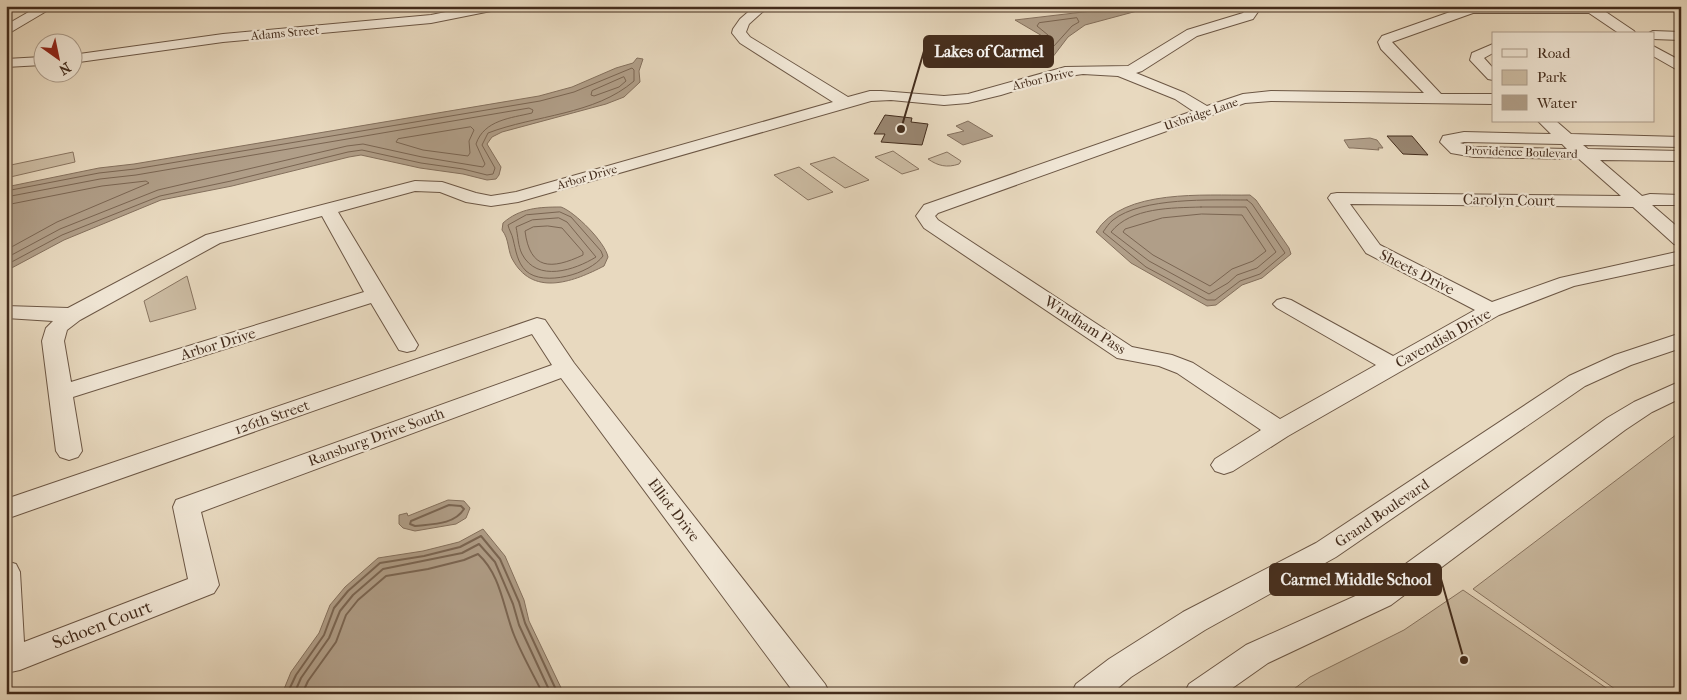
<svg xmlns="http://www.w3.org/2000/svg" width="1687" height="700" font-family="'IM FELL French Canon',serif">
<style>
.green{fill:#ccbca3;stroke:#887460}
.water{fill:#b09e88;stroke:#84705d}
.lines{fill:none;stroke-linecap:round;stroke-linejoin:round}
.shore-far1{stroke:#7a6552;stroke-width:1}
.shore{stroke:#7a6552;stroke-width:2}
.building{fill:#998671;stroke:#432c1c}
.minor-casing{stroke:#6c5745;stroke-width:2}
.minor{fill:#f0e6d5;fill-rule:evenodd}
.labels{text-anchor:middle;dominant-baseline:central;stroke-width:4.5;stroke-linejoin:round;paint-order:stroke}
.far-street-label{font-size:12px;fill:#432c1c;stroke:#f0e6d5}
.street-label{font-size:15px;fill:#432c1c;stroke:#f0e6d5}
.near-street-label{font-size:18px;fill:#432c1c;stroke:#f0e6d5}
.leader{fill:none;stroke:#432c1c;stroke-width:2}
.callout-dot{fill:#432c1c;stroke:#f0e6d5;stroke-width:2}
.callout{fill:#432c1c;stroke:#432c1c;stroke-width:2}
.callout-label{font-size:16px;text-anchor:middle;font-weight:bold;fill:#fff}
</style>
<rect width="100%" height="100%" fill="#e8d9bf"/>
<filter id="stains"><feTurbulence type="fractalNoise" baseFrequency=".004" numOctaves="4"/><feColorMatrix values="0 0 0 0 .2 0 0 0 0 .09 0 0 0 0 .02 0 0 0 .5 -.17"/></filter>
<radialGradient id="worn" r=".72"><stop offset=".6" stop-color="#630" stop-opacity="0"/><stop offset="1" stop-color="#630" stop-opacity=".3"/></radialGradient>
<g class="green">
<path d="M893,151L919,169L902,174L875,157Z"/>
<path d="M73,152L75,162L6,178V166Z"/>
<path d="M947,152L961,161L959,164C947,168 938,166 928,159Z"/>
<path d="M834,157L869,180L845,188L810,164Z"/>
<path d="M799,167L833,192L808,200L774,175Z"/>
<path d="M187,276L196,309L150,322L144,301Z"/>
<path d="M1681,431V694H1622L1473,589Z"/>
<path d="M1463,590L1615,694H1287L1310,677L1404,630Z"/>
</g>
<g class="water">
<path d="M1134,6L1152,7L1085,25L1068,37L1052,58H1041L1047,47L1044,37L1015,20Z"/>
<path d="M637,58L643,59L639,71L640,82L624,97L606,104L502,132L492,137L487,144L501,167L499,175L496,179L487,180L463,174L420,168L361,155L349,157L232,186L161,200L64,240L6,271V187L99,168L134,164L539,96L572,87L616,68L633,63Z"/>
<path d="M968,121L993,136L963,145L947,135L964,131L956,126Z"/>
<path d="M1370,138L1377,140L1383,148H1378L1379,150L1353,148H1349L1344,140Z"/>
<path d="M1250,195L1256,200L1289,248L1291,254L1262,278L1242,285L1216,305L1207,306L1131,263L1096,232C1123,188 1205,196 1250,195Z"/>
<path d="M561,207C575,212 605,242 608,257L604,266C575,281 535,297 514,262C507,252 510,240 502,230L503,223C520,208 539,207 561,207Z"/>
<path d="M448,500L464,501L470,508L466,518L456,524L415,531L403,528L399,524V515L407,513L408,516Z"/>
<path d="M483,529L505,556L524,600L529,621L564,694H282L291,672L319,633L330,605L345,587L378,558L423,551L459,542Z"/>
</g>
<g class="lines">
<g class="shore-far1">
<path d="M1077,18L1079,22L1072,26L1054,46L1051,45L1048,35L1037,26L1039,23Z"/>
<path d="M624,77L626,81L619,87L594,96L591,95L592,91Z"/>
<path d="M471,127L474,130L469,141L470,153L468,156L423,150L396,142L398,139Z"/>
<path d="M6,191L99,173L135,169L540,101L574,92L632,68L634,70V81C595,115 535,115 488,133L482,145L495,168L493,174L487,175L463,169L421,163L362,150L348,152L231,181L160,196L62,235L6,265"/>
<path d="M6,197L100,179L136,175L529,108L533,110L532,113C511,118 484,120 476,144L485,164L483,167L422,157L363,144L347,146L158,190L60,229L6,258"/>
<path d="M1247,200L1252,204L1285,253L1260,274L1240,281L1215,300H1207L1146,267L1103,232C1106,228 1109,223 1113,220C1142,197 1211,200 1247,200Z"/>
<path d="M6,205L102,186L146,181L149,183L57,222L6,250"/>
<path d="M1201,207H1246L1276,252L1257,268L1237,275L1228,283L1209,294L1149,261L1111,232C1131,207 1172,208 1201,207Z"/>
<path d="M560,212L571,217L601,251L603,256C590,274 544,287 526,271C517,262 516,251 513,239C512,234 509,230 508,225L526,215Z"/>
<path d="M1202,214L1242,215L1266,251L1253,261L1232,269L1210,286L1153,255L1123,232L1125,229L1162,218Z"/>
<path d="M559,218L567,222L596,257C575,270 537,283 522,254C518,246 518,236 516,227L532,220Z"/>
<path d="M548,226L562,228L583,252V255C551,270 530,270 525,231L533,227Z"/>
</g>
<g class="shore">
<path d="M449,505L461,506L464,509C454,525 432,524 415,526L410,524L411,521Z"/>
<path d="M287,694L296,675L324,635L334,608L348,591L380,563L424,556L460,547L481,536L500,559L519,602L525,623L558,694"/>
<path d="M294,694L301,678L329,638L340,611L353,595L383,569L462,553L479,544L495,562L513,604L519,625L551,694"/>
<path d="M302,694L308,681L336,642L346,615L358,600L386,576L428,569L464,560L478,554C501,575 503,607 514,635C522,655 533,674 543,694"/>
</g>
</g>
<g class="building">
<path d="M885,115L912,118L911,122L928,124L922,145L881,142L885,134H874Z"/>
<path d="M1387,136H1412L1428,155L1403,154Z"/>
</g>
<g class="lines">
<defs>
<g id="minor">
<path d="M39,6H55L6,35V25Z"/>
<path d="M475,6H502L496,10L431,23L223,42L72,63V55L223,34L431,15Z"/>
<path d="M755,6H769L749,24L746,32L750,37L848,97L870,91H881L944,96L968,94L1065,67L1128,66L1187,30L1243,13L1249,6H1262L1253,19L1197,36L1142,71L1136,73L1185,93L1207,106L1243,94L1271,91L1424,93L1381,49L1378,42L1382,36L1467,6H1597L1634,31L1636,34H1620L1589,13H1473L1392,42L1441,94H1493V104L1271,101L1245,103L938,213L935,216L938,220L1132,347L1172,355L1193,363L1280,419L1376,365L1277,308L1273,304L1277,300L1284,298L1291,300L1393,356L1475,310L1366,253L1328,198L1331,194L1337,193L1621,196L1579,159L1474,157L1451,153L1440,142L1443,136L1464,132L1551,134L1538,121H1556L1571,134L1681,137V147L1583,145L1588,149L1681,151V161L1600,160L1642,196L1650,194L1681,195V205H1652L1681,230V246L1674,244L1633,207L1350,204L1380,245L1492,302L1560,278L1681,251V263L1574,286L1499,315L1288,436L1233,471L1224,474L1215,471L1211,465L1215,459L1261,430L1177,373L1159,366L1117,358L924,228L916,216L924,205L1193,111L1175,99L1118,76L1083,74L1055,78L1001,95L968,103L944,105L891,100L871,101L518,202L491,206L466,202L440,192L415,191L338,212L418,345L415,350L407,352L399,350L371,303L73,397L82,451L78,457L69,460L60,457L56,451L42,341L46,328L53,321L6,318V306L68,308L206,235L415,181L442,182L476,193L491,196L516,192L833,102L740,43L732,33L733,29L740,19ZM1464,142L1562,144L1567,149L1474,147L1460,143ZM322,216L364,292L71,382L64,341L67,330L80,320L220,243Z"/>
<path d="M1653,31L1681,32V40L1653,39V34H1647Z"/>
<path d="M1493,44V53L1484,58L1493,68V80L1488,79L1470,60L1472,53Z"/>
<path d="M1653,46L1681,61V72L1653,56Z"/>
<path d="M42,57V65L6,67V59Z"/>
<path d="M537,318L545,320L574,363L825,684L830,694H795L561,378L201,512L219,585L214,593L20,670L6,673V561L16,564L20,572L24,642L188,579L173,507L176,500L552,365L532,334L6,519V499Z"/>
<path d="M1681,333V348L1631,365L1585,386L1336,557L1205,630L1131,677L1111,694H1071L1076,684L1109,659L1183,612L1316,543L1569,376L1615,355Z"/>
<path d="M1681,381V398L1652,412L1625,430L1391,605L1268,663L1224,694H1184L1189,684L1246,645L1371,589L1607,418L1634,402Z"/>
</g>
</defs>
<use href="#minor" class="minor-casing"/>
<use href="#minor" class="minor"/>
</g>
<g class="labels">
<g class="far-street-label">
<text transform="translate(285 33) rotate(-5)">Adams Street</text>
<text transform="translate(1043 79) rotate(-13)">Arbor Drive</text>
<text transform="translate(1201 114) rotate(-19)">Uxbridge Lane</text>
<text transform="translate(1521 152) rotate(2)">Providence Boulevard</text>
<text transform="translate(587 177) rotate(-16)">Arbor Drive</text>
</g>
<g class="street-label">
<text transform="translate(1509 200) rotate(1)">Carolyn Court</text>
<text transform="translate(1417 272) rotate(27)">Sheets Drive</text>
<text transform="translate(1085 325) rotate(33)">Windham Pass</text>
<text transform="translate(1443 338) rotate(-29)">Cavendish Drive</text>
<text transform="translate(218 344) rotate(-17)">Arbor Drive</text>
<text transform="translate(272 417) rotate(-19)">126th Street</text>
<text transform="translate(376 437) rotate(-20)">Ransburg Drive South</text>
<text transform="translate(674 510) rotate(53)">Elliot Drive</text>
<text transform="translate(1382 513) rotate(-34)">Grand Boulevard</text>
</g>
<g class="near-street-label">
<text transform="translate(102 625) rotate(-21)">Schoen Court</text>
</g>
</g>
<path class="leader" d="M901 129L924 51M1464 660L1441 579"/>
<g class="callout-dot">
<circle cx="901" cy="129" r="5"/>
<circle cx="1464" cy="660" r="5"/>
</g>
<g class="callout">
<rect x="924" y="36" width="129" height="31" rx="5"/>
<rect x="1270" y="564" width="171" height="31" rx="5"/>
</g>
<g class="callout-label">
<text x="989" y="57">Lakes of Carmel</text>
<text x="1356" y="585">Carmel Middle School</text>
</g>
<rect width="1687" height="700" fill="none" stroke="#e8d9bf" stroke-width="25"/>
<rect x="8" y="8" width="1672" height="685" fill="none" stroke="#432c1c" stroke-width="2.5"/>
<rect x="12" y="12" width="1662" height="675" fill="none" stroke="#432c1c"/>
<rect x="1492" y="32" width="162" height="90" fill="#f0e6d5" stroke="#ab9c8b"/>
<rect x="1502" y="49" width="25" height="8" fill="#f0e6d5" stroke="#ab9c8b"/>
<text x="1537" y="58" font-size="15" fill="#432c1c">Road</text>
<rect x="1502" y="70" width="25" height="15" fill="#ccbca3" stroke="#ab9c8b"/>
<text x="1537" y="82" font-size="15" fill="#432c1c">Park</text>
<rect x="1502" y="95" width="25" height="15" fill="#b09e88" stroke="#ab9c8b"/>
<text x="1537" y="108" font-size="15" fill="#432c1c">Water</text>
<g transform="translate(58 58) rotate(147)"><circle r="24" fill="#f0e6d5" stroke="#ab9c8b"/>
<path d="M0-4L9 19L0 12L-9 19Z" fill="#8f2418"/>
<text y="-8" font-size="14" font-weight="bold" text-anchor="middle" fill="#432c1c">N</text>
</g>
<rect width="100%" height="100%" filter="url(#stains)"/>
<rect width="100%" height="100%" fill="url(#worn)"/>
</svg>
